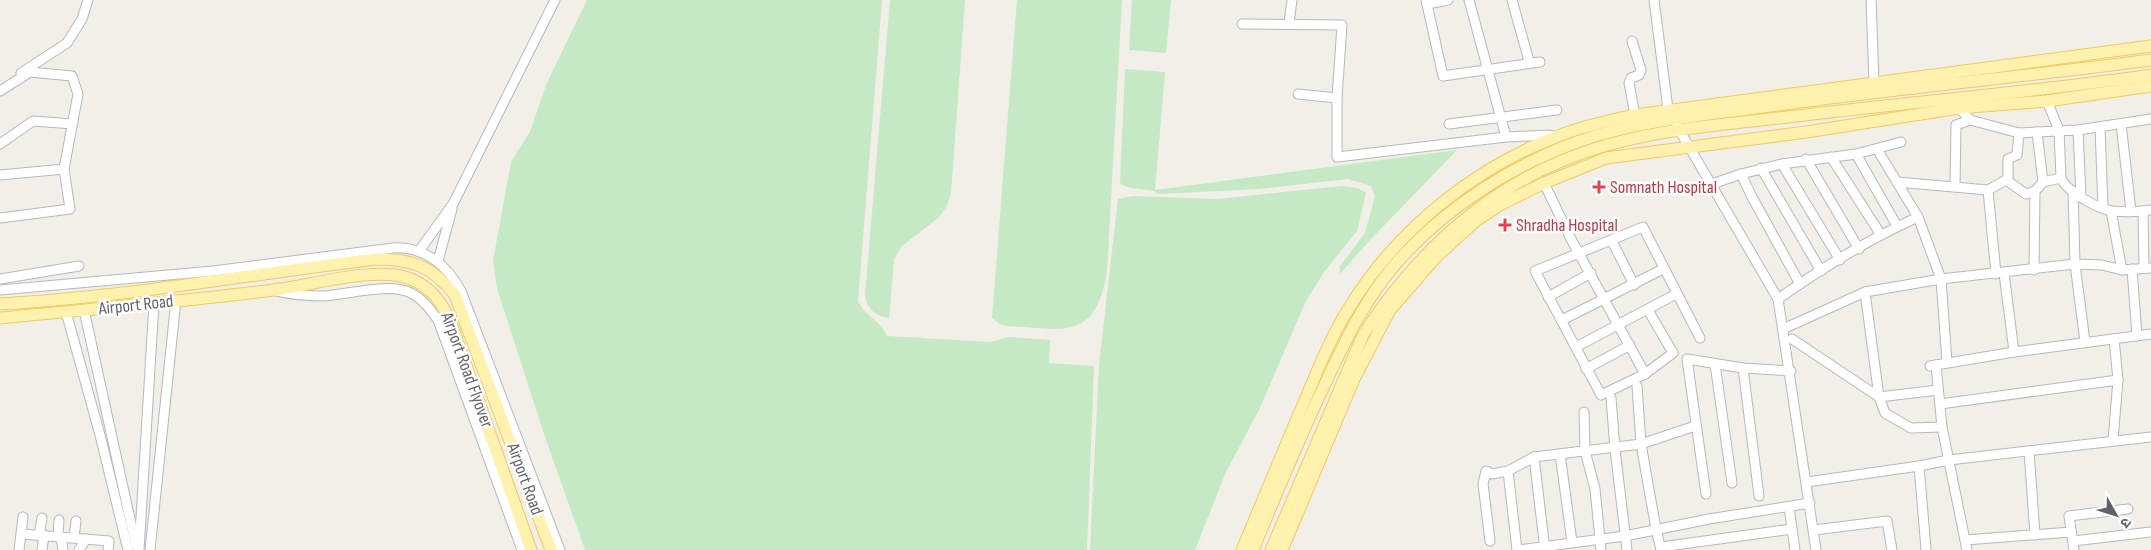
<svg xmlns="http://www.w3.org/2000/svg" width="2151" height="550" font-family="'Sofia Sans Condensed','Noto Sans Devanagari',sans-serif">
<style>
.green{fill:#c5e8c5}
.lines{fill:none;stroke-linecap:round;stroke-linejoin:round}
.minor-casing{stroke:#b5b8bc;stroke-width:11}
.major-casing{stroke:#f2c960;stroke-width:13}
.minor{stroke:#fff;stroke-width:9}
.major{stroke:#fff2af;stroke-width:11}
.health-dot{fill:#e0444e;stroke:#fff;stroke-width:2}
.labels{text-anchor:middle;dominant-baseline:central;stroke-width:5;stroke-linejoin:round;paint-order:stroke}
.health-label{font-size:18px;fill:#be3a42;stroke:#fff;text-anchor:start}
.street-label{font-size:18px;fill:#5f6368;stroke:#fff}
</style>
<rect width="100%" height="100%" fill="#f1efe8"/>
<g class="green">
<path d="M587,0H882L858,301C865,316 881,321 887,336L990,342L1009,337L1050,340L1049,363L1094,366L1087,550H585L544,434L497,288L493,261L511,162L530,132L546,85Z"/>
<path d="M890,0H965L951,193L947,206L938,218L902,246L894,259L889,318C875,316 867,309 865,295Z"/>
<path d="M1017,0H1122L1107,272C1095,342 1064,329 1006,326L1000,324L992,318Z"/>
<path d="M1132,0H1171L1166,53L1129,50Z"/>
<path d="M1125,69L1165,72L1155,190L1457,150L1370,240L1340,274V266L1365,233L1375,196L1371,186L1348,179L1258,189L1160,194L1156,193L1155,191L1131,188L1120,184Z"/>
<path d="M1341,186L1358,188L1366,193L1357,231L1324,272L1305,303L1259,410L1226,472L1195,550H1090L1099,365L1118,199L1133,196L1218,199Z"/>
</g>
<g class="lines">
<defs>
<g id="minor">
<path d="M1426,0L1443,76L1540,62"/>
<path d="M1469,0L1506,137"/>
<path d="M1512,0L1529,61"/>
<path d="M1654,0L1668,109L1671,114"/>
<path d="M1871,0L1874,82"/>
<path d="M1427,4L1448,0"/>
<path d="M1289,23L1292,0"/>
<path d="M1242,24L1342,25L1337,98V157L1506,137L1550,135L1556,137"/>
<path d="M1632,41L1641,70L1639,75L1631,78L1629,83L1635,115"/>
<path d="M21,73L67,43L82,19L88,0"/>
<path d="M0,91L30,72L72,76L78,94L64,169L70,209L0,218"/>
<path d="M1298,94L1337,98"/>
<path d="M2047,101L2059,130L2061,178"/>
<path d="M1959,108L1970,120L2019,133"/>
<path d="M1449,124L1557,110"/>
<path d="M2121,124L2131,211"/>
<path d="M1677,126L1778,299L1816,550"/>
<path d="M2100,127L2103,208"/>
<path d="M2078,130L2081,197"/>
<path d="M2037,132L2043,182"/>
<path d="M0,144L33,121L73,124"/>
<path d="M1877,149L1918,217L1941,279L1947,362"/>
<path d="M1856,154L1897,226"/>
<path d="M1831,157L1881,235"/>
<path d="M1806,159L1859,249"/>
<path d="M1782,164L1840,260"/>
<path d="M1761,168L1821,271"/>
<path d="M1741,174L1752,197L1800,284"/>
<path d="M0,175L64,169"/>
<path d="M2006,180L2026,194L2035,191L2043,182L2061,178C2066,191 2098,209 2112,211C2124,212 2139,212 2151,210"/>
<path d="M1897,182L1988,190L2008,179V159L2017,155L2019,133L2078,130L2151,119"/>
<path d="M1544,183L1571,239L1645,374"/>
<path d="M1712,184L1741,174L1782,164L1856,154L1901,142"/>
<path d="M1955,187L1956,125L1970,120"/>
<path d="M1988,190L1996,274"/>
<path d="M2073,191L2075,264L2085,342"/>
<path d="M2111,211L2122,270"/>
<path d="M2143,211L2144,268"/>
<path d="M1612,241L1634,285"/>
<path d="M419,251L453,204L555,0"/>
<path d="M438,261L452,209"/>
<path d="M2132,269L2137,336"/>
<path d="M2034,270L2035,191"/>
<path d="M2004,273L2014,352"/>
<path d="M0,279L79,266"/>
<path d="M0,290L213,271L393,248C424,246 447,265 461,291L560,550"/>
<path d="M276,291C292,295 306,296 322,296C347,295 388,282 411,293C423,299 430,309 438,320L522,550"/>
<path d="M1865,292L1879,397L1885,413L1911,428L1942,427"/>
<path d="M1548,297L1591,273"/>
<path d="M1778,299C1822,268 1869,239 1918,217"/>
<path d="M84,310L136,546"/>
<path d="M1648,310L1673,353L1645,374L1601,395L1535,271L1643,227L1700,338"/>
<path d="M66,312L100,435L128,550"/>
<path d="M1562,320L1663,269"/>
<path d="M1783,329L1865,292L1941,279L2075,264L2102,265L2122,270L2151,268"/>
<path d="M1792,339L1879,397L1938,390"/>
<path d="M1576,347L1676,294"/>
<path d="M1715,364L1732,483"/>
<path d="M1936,365L1942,427L1967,550"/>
<path d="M1930,366L2014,352L2151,334"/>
<path d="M1743,368L1759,496"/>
<path d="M1586,369L1630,345"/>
<path d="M1637,386L1641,444L1656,529L1661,550"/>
<path d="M1611,398L1615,449L1627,550"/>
<path d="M1940,404L2118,380"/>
<path d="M1584,412L1585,451L1595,489L1601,550"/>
<path d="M2113,440L2118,380L2114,339"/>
<path d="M2029,451L2035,535"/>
<path d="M1560,454L1572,542"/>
<path d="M1534,457L1545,550"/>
<path d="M1919,466L1926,549"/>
<path d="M1508,471L1517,550"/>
<path d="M1807,482L1919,466L1949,460L2151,437"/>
<path d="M1706,494L1687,359L1743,368L1791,371"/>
<path d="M1789,507L1795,550"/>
<path d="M1814,530L1887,521L1892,550"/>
<path d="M22,534L109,541L108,550"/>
<path d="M39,535L42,518"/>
<path d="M58,536L59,520"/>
<path d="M61,537L63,550"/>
<path d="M74,537L76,521"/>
<path d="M1965,540L2071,532"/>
<path d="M1490,541L1483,484L1486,471L1492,474L1508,471L1534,457L1641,444L1695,426"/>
<path d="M2073,541L2151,532"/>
<path d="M1661,547L1792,529"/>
<path d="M19,550L23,517"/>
<path d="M42,550L44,535"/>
<path d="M79,550L86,539"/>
<path d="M139,550L154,303"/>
<path d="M150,550L176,300"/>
<path d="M1518,550L1625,536L1709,519L1810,503"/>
<path d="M2074,550L2069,516L2128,509"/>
</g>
<g id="major">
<path d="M0,304C127,297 251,274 376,259C412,259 432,266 455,295L551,550"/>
<path d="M0,318C91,309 182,302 273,290C308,286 372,267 405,277C428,284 440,299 450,320L531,550"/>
<path d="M1242,550C1261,505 1280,459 1299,414C1315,378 1328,341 1349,308C1398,228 1477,165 1566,133C1588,125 1612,120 1635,115L2151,46"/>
<path d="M1253,550C1276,494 1299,439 1325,384C1345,341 1367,295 1400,259C1447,207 1511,166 1577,142C1639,120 1706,115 1770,106C1897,88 2024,77 2151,60"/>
<path d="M1271,550L1363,335C1422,244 1501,175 1607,145C1671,127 1740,123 1805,115C1920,101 2036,92 2151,75"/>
<path d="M1282,550L1354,379L1390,310L1437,256L1477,220L1500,205L1544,183L1606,158L1806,132L1959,108L2047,101L2151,86"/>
</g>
</defs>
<use href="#minor" class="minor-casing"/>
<use href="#major" class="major-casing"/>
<use href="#minor" class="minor"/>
<use href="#major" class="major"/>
</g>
<g class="health-dot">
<path d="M1596.5 179.5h5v5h5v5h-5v5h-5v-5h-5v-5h5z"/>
<path d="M1502.5 217.5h5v5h5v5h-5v5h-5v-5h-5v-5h5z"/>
</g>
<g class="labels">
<g class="health-label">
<text x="1610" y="187">Somnath Hospital</text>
<text x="1516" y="225">Shradha Hospital</text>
</g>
<g class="street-label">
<text transform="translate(136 305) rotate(-6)">Airport Road</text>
<text transform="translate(467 370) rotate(70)">Airport Road Flyover</text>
<text transform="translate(525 479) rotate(70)">Airport Road</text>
</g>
</g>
<g transform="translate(2116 515) rotate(129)" stroke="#ffffff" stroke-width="4" paint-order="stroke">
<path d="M0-4L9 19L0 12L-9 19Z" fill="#5f6368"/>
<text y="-8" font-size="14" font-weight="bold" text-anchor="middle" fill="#5f6368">उ</text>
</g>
</svg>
